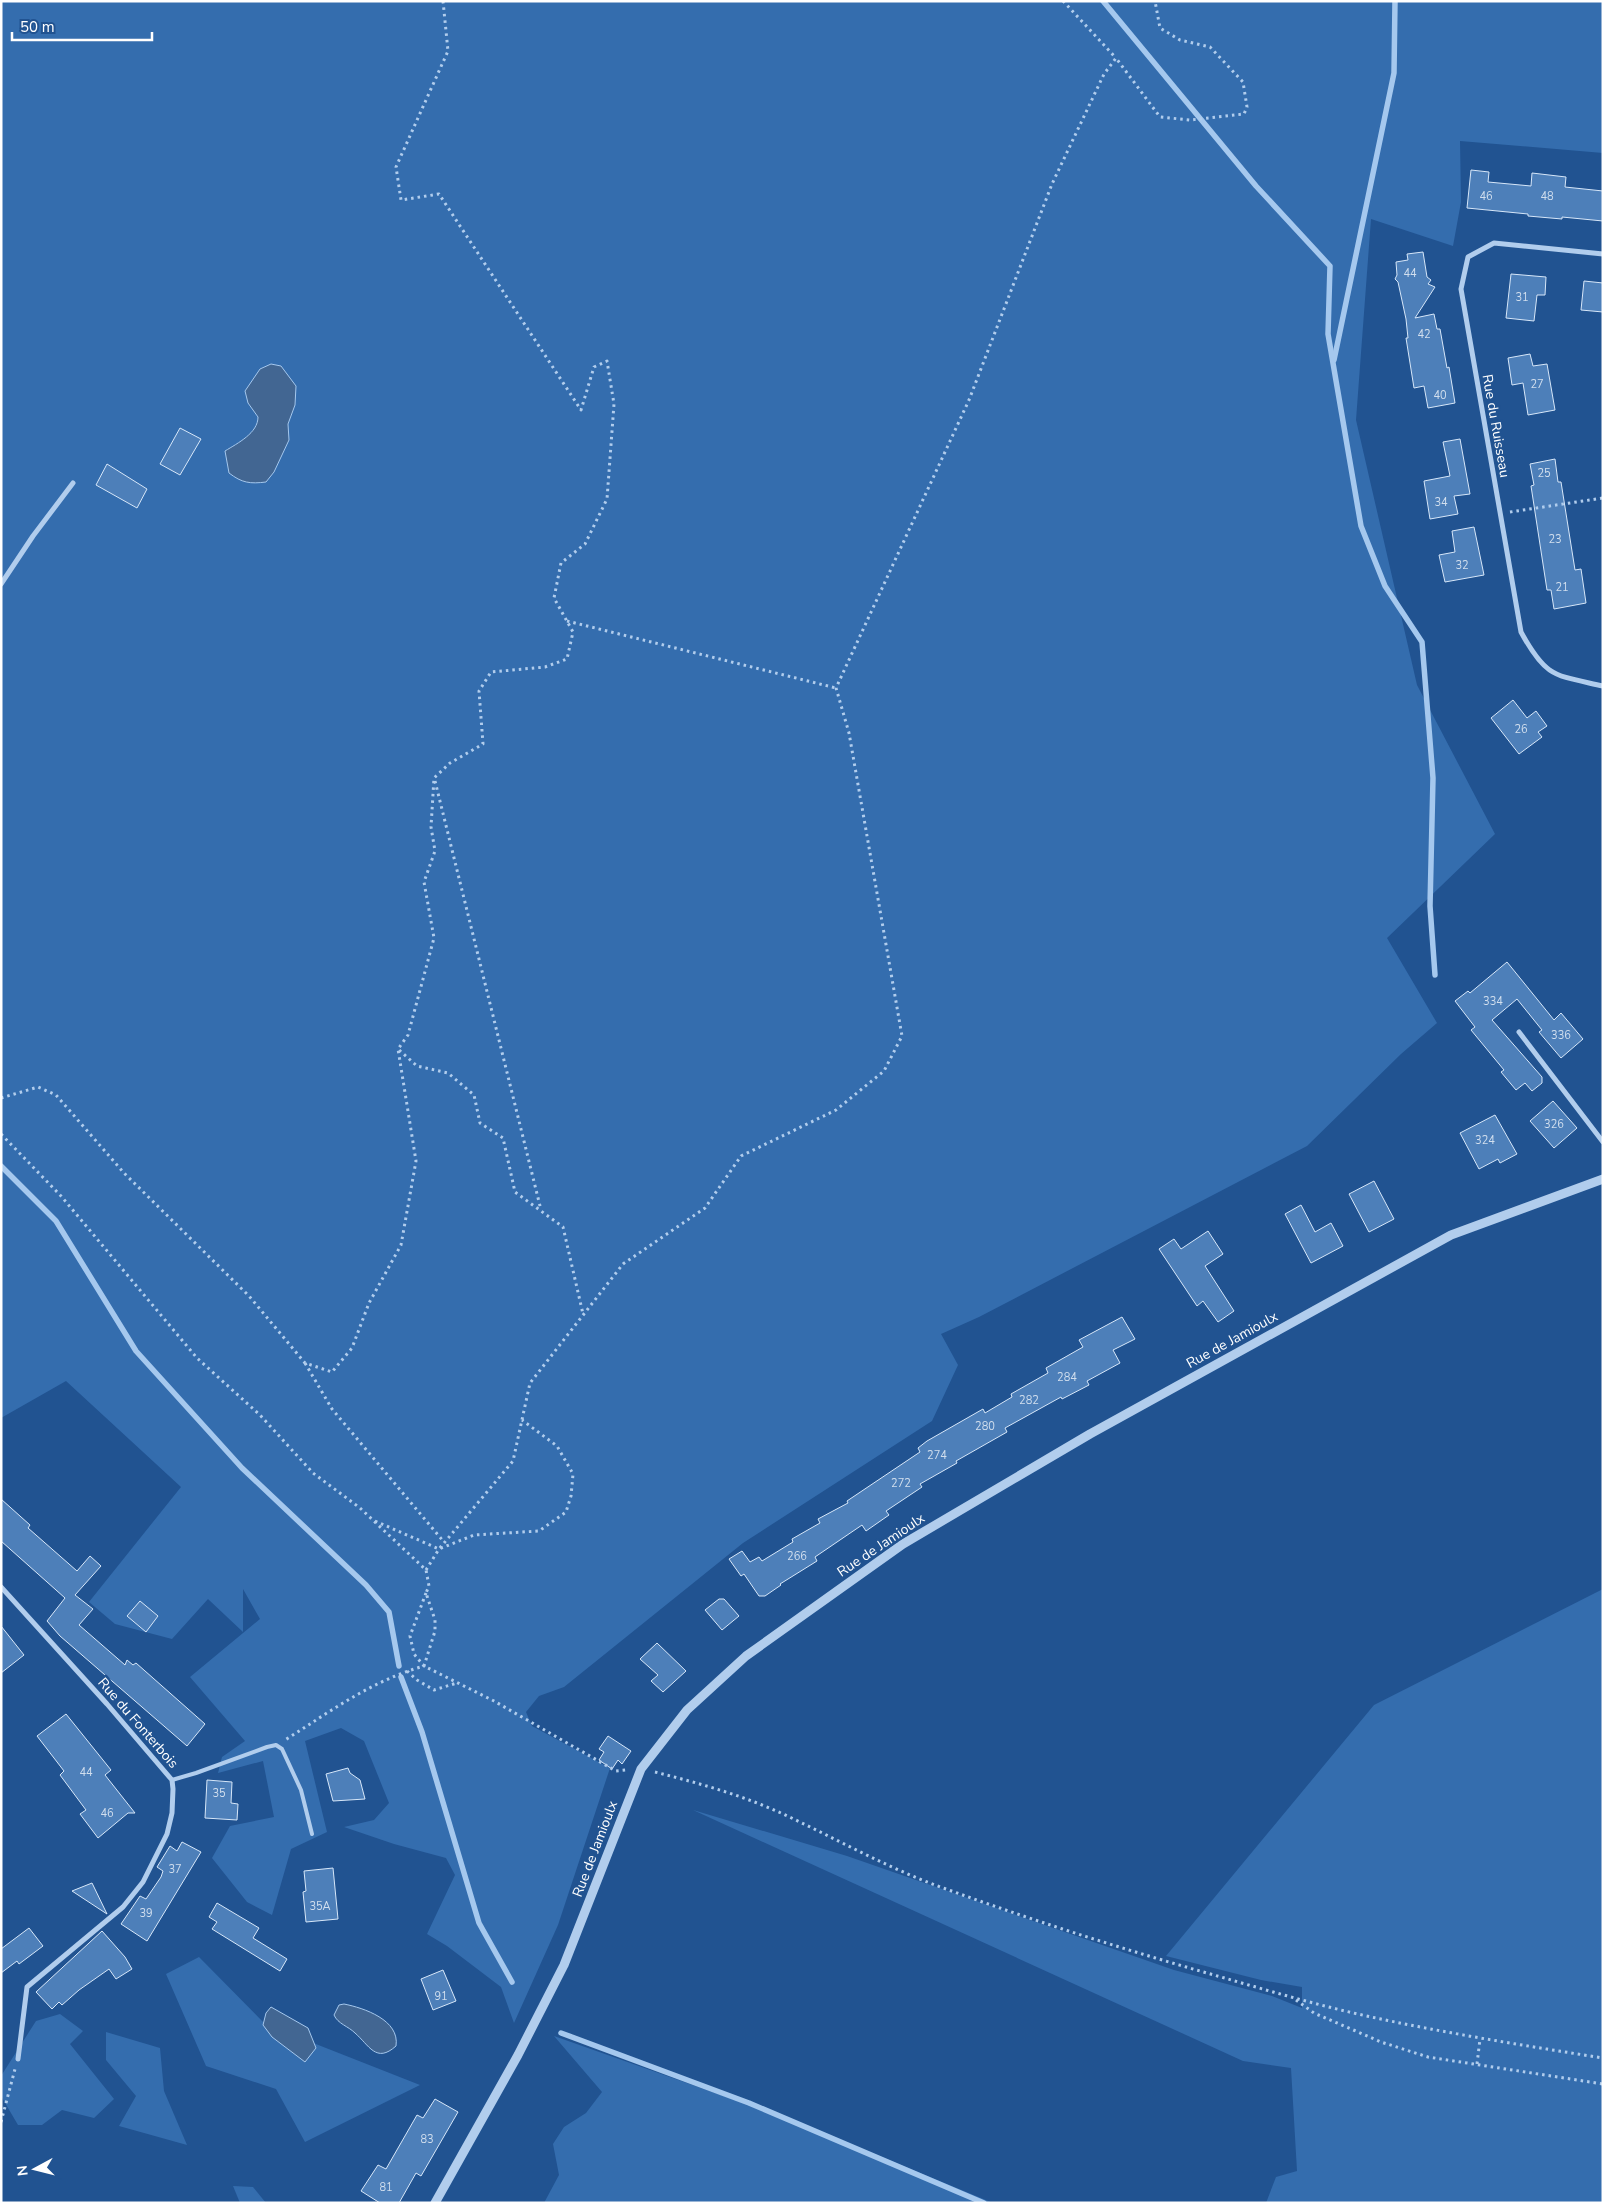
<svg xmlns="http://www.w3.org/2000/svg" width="1604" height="2204" font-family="'Nunito Sans',sans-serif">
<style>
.green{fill:#346dae}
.water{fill:#426692;stroke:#a5c8ee}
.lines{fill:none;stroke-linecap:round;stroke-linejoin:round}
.stream{stroke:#a5c8ee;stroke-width:5.5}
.building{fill:#4d7fb9;stroke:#d7e7f9}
.path{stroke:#b1cded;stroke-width:3;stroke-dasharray:2.5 4;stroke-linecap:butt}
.service{stroke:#b1cded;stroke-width:4}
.minor{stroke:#b1cded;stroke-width:5}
.tertiary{stroke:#b1cded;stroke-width:9}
.labels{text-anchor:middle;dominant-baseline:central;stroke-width:5;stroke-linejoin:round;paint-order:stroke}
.number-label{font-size:11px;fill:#d2dfee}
.street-label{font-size:14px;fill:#fff;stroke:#215391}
</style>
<rect width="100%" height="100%" fill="#215391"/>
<g class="green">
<path d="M1,1H1603V153L1460,141L1461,202L1453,246L1371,219L1356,420L1417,685L1495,834L1387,938L1437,1023L1401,1054L1307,1146L979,1317L941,1334L958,1365L932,1421L743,1543L564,1687L539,1696L526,1712L532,1726L610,1768L558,1925L514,2023L501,1987L447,1946L427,1934L455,1875L446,1858L394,1844L344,1827L374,1820L389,1803L364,1741L341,1728L305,1741L327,1832L291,1849L272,1915L247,1902L212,1858L230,1826L274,1817L263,1761L218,1773L222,1757L245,1741L190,1677L260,1619L243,1589V1632L208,1599L172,1639L115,1624L89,1602L181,1487L66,1381L1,1418Z"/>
<path d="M1603,1589V2203H1266L1276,2177L1297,2171L1291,2068L1243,2061L693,1810L847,1856L1174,1970L1272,1996L1302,2008V1987L1261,1980L1166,1956L1374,1705Z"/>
<path d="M199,1957L265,2024L420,2085L305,2142L276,2089L206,2066L166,1974Z"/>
<path d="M60,2014L83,2031L70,2044L114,2099L94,2118L62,2110L42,2125H18L1,2096V2076L36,2021Z"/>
<path d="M106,2032L160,2048L164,2091L187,2145L119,2126L136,2096L106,2060Z"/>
<path d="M554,2036L797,2122L993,2203H544L559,2175L553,2144L564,2127L586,2113L602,2092Z"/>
<path d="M233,2186L253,2187L266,2203H240Z"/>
</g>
<g class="water">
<path d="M271,364L281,366L296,386L295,405L288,424L289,440L274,472L266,482C250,484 242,483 229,473L225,451C238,443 258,433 258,417L248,403L245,391L260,369Z"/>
<path d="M344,2004C364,2008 400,2020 396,2046C376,2064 369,2045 355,2033C348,2026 338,2024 334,2015L339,2005Z"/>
<path d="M271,2007L308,2028L316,2048L305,2062L272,2037L263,2025L266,2013Z"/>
</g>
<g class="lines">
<g class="stream">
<path d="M1103,1L1256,186L1330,266L1328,334L1361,526L1385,586L1422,642L1433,778L1430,906L1435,975"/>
<path d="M1334,360L1394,73L1395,1"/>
<path d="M1,1166L56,1221L136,1351L242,1468L366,1585L389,1612L399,1666"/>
<path d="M401,1677L422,1732L479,1923L512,1982"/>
<path d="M561,2033L749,2103L984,2203"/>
</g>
</g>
<g class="building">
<path d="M1471,170L1489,172L1488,182L1531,186L1532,173L1566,177L1565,187L1603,191V221L1562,217V219L1528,216V214L1467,208Z"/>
<path d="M1423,252L1427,277L1431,280L1428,284L1435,287L1415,318L1434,314L1437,329H1440L1447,368L1449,367L1455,403L1428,408L1424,386L1414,388L1406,338H1408L1406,319L1398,282L1395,279L1397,275L1396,262L1408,260L1407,254Z"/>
<path d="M1511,274L1546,277L1545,295H1537L1534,321L1506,318Z"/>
<path d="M1584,281L1603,283V312L1581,310Z"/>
<path d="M1530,354L1533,366L1547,364L1555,410L1528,415L1523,383L1512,385L1508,358Z"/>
<path d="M180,428L201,439L180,475L160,464Z"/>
<path d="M1460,439L1470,494L1454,496L1458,514L1430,519L1424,481L1450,476L1443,442Z"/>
<path d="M1555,459L1558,482H1561L1575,570L1581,569L1586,603L1554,609L1551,590H1547L1531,486L1534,485L1530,464Z"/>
<path d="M107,464L147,489L137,508L96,485Z"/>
<path d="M1474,527L1484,575L1445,582L1439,555L1455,552L1452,531Z"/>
<path d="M1513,700L1527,718L1536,711L1547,726L1538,732L1542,737L1519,754L1491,718Z"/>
<path d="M1507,962L1554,1020L1561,1013L1583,1039L1561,1058L1539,1032L1542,1030L1517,999L1492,1020L1542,1077V1083L1532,1091L1525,1083L1516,1090L1501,1072L1504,1070L1471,1030L1475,1027L1455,1001L1468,991L1470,993Z"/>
<path d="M1553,1101L1577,1128L1554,1148L1530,1121Z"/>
<path d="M1495,1115L1517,1154L1500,1163L1498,1159L1479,1169L1460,1133Z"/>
<path d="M1374,1181L1394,1219L1369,1232L1349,1194Z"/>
<path d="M1301,1205L1315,1232L1331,1223L1343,1246L1311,1263L1285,1214Z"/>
<path d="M1208,1231L1223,1254L1205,1266L1234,1311L1218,1322L1203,1301L1197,1306L1159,1249L1174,1239L1181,1249Z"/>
<path d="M1122,1317L1135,1339L1113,1350L1120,1363L1087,1381L1089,1385L1062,1399L1061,1397L1005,1428L1007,1432L956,1461L957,1463L920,1484L922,1487L886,1511L889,1515L866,1531L862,1525L815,1557L817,1561L780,1584L781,1585L765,1596H759L744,1574L741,1576L729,1559L742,1551L750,1562L759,1557L762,1561L793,1542L792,1539L820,1523L818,1519L848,1503L847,1501L920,1452L918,1448L927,1441L983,1409L985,1413L1012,1397L1011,1394L1048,1373L1046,1368L1083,1347L1079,1340Z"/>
<path d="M1,1499L30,1525L28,1528L77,1571L90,1556L101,1566L75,1595L93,1609L79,1625L125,1665L127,1660L133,1665L136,1663L205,1724L187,1746L60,1636L47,1621L65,1598L1,1541Z"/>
<path d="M719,1599H724L739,1616L722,1630L705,1610Z"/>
<path d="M140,1601L158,1616L146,1632L127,1616Z"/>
<path d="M1,1626L24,1655L1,1673Z"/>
<path d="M657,1643L686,1671L663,1692L651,1681L658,1675L640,1659Z"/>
<path d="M66,1714L111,1770L105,1775L135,1813H128L98,1838L80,1814L86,1810L60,1775L64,1771L37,1736Z"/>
<path d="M608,1736L631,1751L622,1764L618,1760L612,1769L599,1760L604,1752L599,1749Z"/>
<path d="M348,1768L350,1773L360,1780L365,1799L333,1801L326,1774Z"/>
<path d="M207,1780L232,1782L231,1803L238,1804L237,1820L205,1818Z"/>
<path d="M182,1842L201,1852L147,1941L121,1924L140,1896L146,1899L161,1877L163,1871L157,1867L170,1846L177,1851Z"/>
<path d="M333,1868L338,1919L306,1922L303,1892L306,1891L304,1871Z"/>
<path d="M92,1883L107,1914L72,1891Z"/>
<path d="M217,1903L259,1928L253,1938L287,1959L280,1971L212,1929L217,1922L209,1917Z"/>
<path d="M29,1928L43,1946L19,1964L17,1961L1,1973V1949Z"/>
<path d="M102,1931L125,1957L132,1969L116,1979L109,1969L79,1990L62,2005L59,2002L52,2009L36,1992Z"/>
<path d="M443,1970L456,2001L433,2010L421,1979Z"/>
<path d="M435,2099L458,2112L421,2176L416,2173L399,2203H380L361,2191L378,2165L386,2169L417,2115L423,2118Z"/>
</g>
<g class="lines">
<g class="path">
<path d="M443,1L448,51L396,167L401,200L439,194L581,410L594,367L607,361L614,404L607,499L585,544L561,563L554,598L573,632L567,659L545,667L491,672L479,691L483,744L450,763L434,778L431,827L435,851L424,882L434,938L408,1035L398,1049L417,1066L448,1073L474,1095L480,1123L503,1138L515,1192L563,1227L583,1314"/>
<path d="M1063,1L1116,58"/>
<path d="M1510,512L1603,498"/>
<path d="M567,621L836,688"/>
<path d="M435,781L541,1210"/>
<path d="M1,1098L38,1087L56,1095L124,1173L249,1296L305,1363L332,1372L352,1348L369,1303L401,1245L416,1161L398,1049"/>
<path d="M1,1134L61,1196L197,1358L260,1415L313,1473L360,1508L426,1570L429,1586L426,1593L435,1620V1631L424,1666C371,1681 331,1711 285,1740"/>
<path d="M305,1363L332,1409L444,1542"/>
<path d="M375,1521L439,1549L474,1535L539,1531L566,1512L571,1496L573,1474L557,1446L522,1420"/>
<path d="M426,1570L439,1549L513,1461L530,1383L623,1264L705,1208L741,1156L836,1110L884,1071L902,1036L849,733L836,688L969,400L1052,184L1104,74L1116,58L1160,117L1190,120L1244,114L1247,107L1243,82L1210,47L1180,40L1160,28L1155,1"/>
<path d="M426,1593L410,1636L414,1654L424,1666L494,1701L616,1771L626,1770"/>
<path d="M407,1671L417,1680L434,1690L457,1683"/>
<path d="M655,1772C698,1783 742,1795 783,1814C837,1839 889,1869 946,1889C1032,1920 1119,1948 1207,1973C1263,1989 1319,2006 1376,2018C1451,2034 1527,2046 1603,2058"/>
<path d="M1296,2000L1314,2013L1381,2042L1428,2057L1603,2084"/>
<path d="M1477,2064L1480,2039"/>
<path d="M1,2122L15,2069"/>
</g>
<path class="service" d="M172,1780L196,1773L267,1747L276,1745L282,1749L301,1790L312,1834"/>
<g class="minor">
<path d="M1603,254L1494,243L1468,257L1461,289L1521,632C1546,678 1554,675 1603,686"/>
<path d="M1,584L33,536L73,483"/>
<path d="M1519,1032L1603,1142"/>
<path d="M1,1587L107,1704L172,1780L173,1789L172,1813L167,1834L143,1882L123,1907L27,1987L18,2059"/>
</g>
<path class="tertiary" d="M435,2203L518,2055L564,1965L641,1769L687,1710L746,1656L903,1544L1090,1434L1451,1235L1603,1179"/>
</g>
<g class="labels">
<g class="number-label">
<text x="1486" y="196">46</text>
<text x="1547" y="196">48</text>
<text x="1410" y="273">44</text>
<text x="1522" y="297">31</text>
<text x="1424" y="334">42</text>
<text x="1537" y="384">27</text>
<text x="1440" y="395">40</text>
<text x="1544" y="473">25</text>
<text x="1441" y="502">34</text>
<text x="1555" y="539">23</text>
<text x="1462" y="565">32</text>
<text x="1562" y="587">21</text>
<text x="1521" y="729">26</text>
<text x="1493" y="1001">334</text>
<text x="1561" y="1035">336</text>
<text x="1554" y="1124">326</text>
<text x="1485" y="1140">324</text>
<text x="1067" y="1377">284</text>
<text x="1029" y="1400">282</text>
<text x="985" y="1426">280</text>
<text x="937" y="1455">274</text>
<text x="901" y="1483">272</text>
<text x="797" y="1556">266</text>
<text x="86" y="1772">44</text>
<text x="219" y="1793">35</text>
<text x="107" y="1813">46</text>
<text x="175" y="1869">37</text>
<text x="320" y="1906">35A</text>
<text x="146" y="1913">39</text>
<text x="441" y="1996">91</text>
<text x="427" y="2139">83</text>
<text x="386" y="2187">81</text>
</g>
<g class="street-label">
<text transform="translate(1496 426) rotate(80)">Rue du Ruisseau</text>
<text transform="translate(1232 1340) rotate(-29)">Rue de Jamioulx</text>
<text transform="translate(881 1545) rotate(-34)">Rue de Jamioulx</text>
<text transform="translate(138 1723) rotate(49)">Rue du Fonterbois</text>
<text transform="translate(595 1849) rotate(-69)">Rue de Jamioulx</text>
</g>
</g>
<rect width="1604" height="2204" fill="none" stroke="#ffffff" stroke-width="5"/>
<g transform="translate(35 2169) rotate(263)" stroke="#215391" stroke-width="4" paint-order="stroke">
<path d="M0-4L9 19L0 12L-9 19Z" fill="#ffffff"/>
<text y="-8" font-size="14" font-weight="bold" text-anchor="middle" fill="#ffffff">N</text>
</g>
<path d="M12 32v8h140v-8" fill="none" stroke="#ffffff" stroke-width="2.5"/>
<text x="20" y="32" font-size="15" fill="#ffffff" stroke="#215391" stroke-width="4" paint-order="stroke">50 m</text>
</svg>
